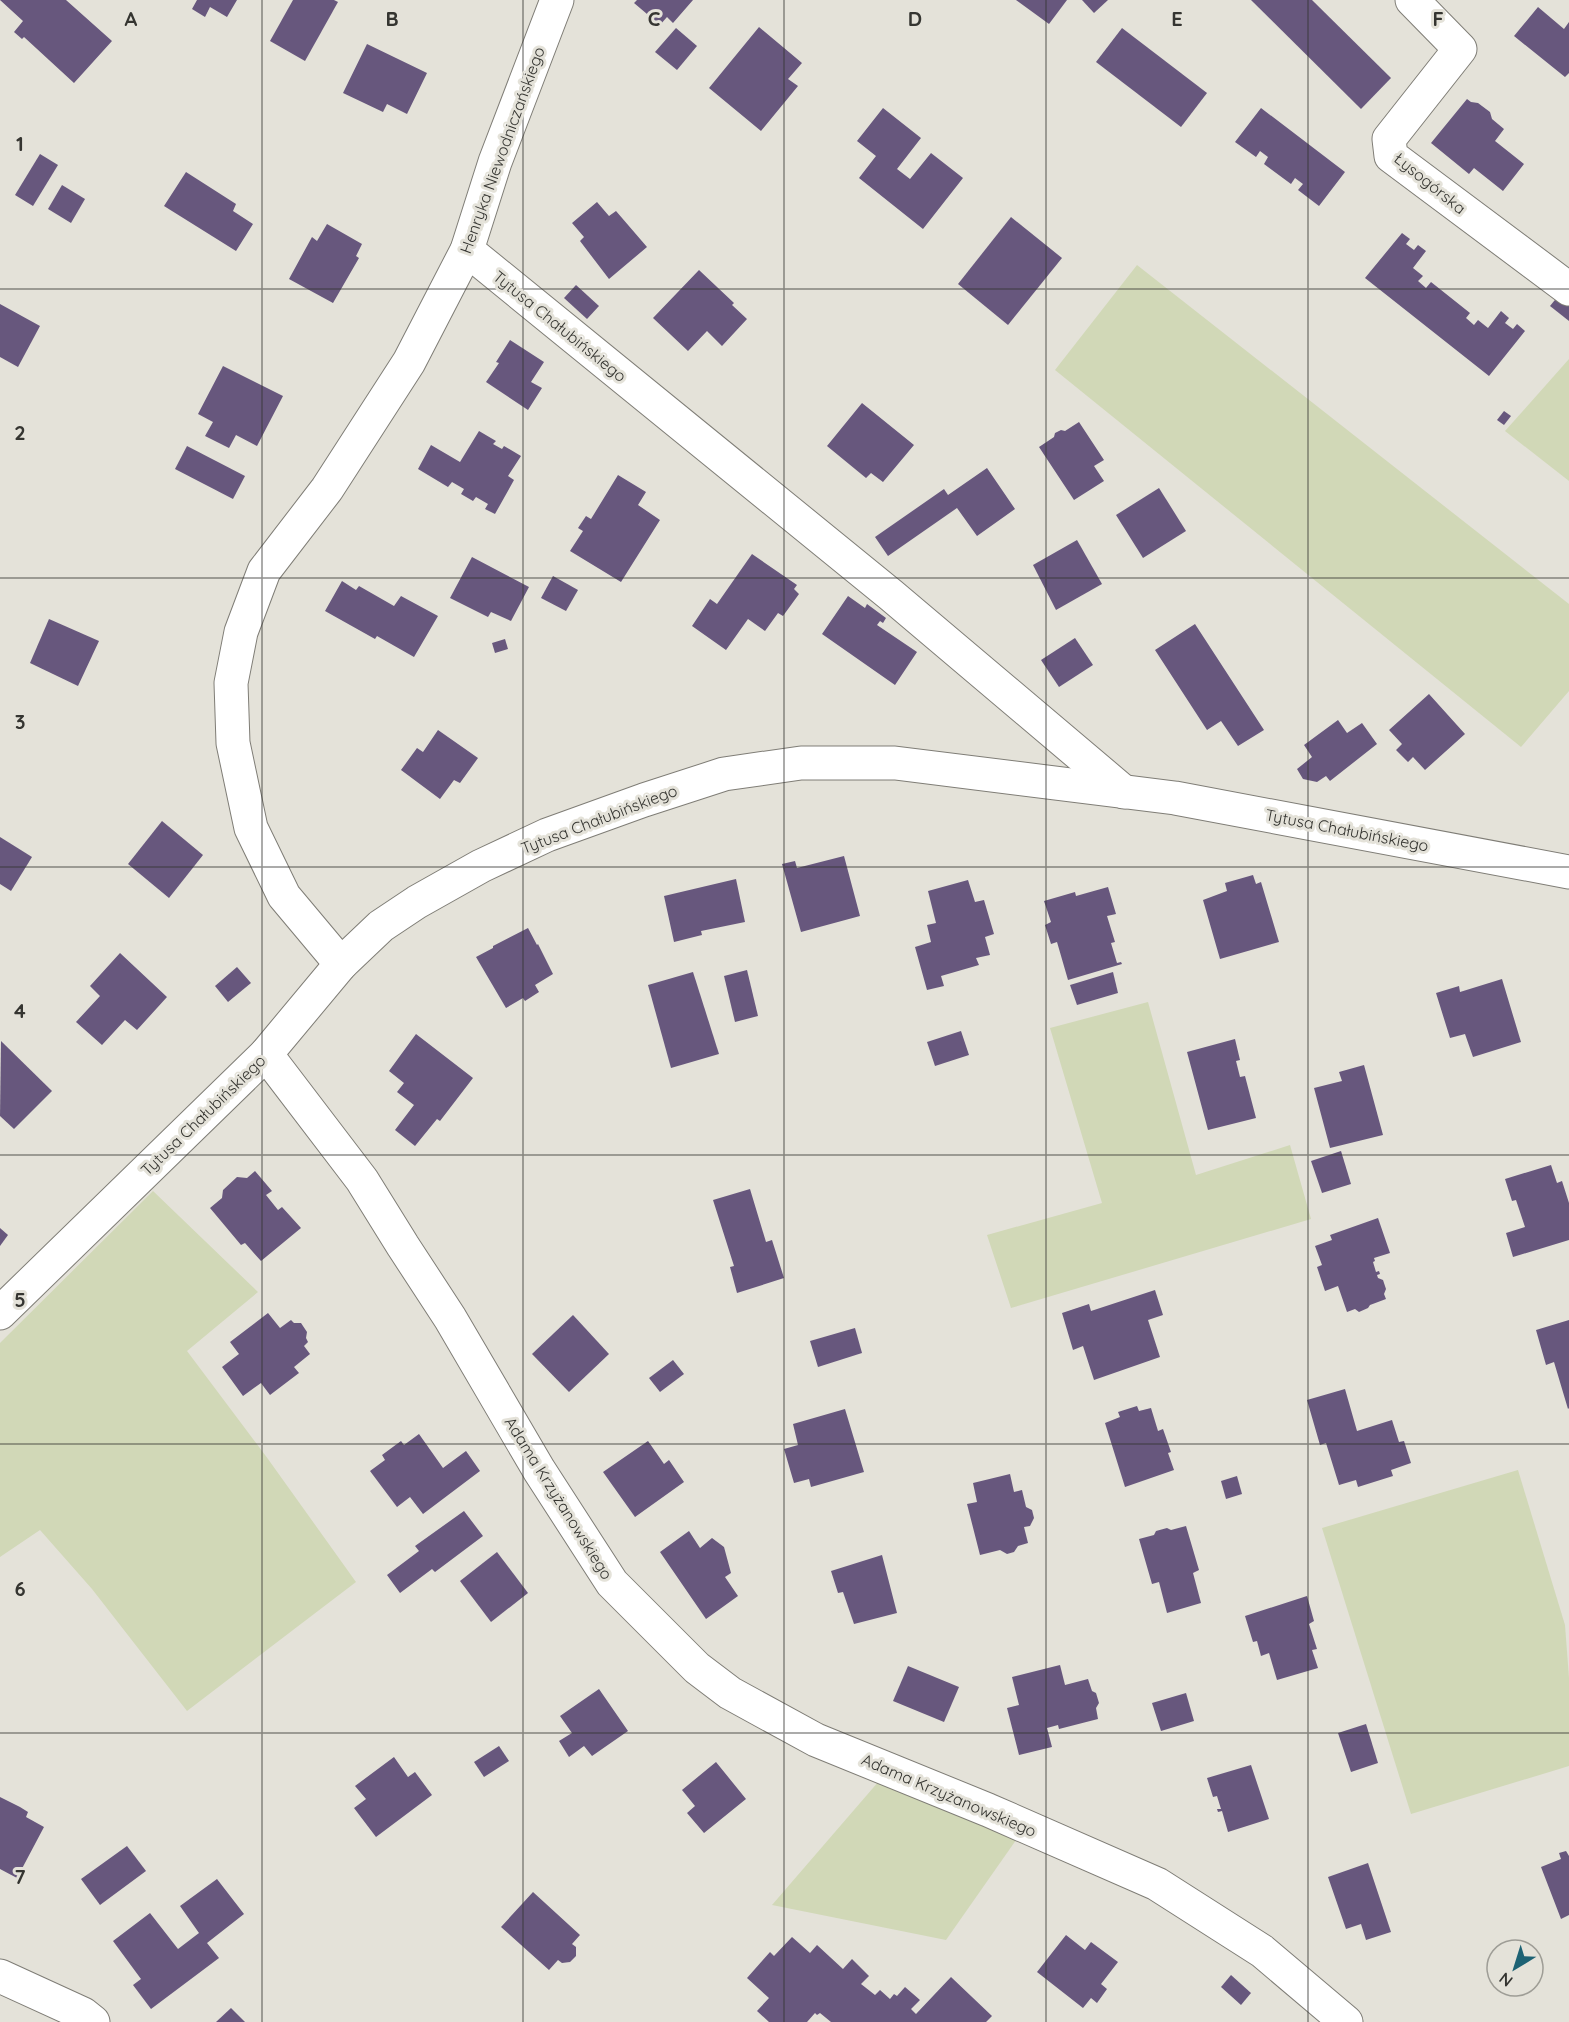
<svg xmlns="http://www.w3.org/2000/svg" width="1569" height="2022" font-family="Quicksand,sans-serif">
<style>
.green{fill:#d1d8b7}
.building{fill:#67577d}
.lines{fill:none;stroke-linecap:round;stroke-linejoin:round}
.minor-casing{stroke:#7f7d76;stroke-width:35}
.minor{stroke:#fff;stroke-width:33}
.grid{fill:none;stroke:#353531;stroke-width:1.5;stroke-opacity:0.55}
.labels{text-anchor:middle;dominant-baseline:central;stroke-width:6;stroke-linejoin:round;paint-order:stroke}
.street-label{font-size:16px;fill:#353531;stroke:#e4e2d9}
.grid-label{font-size:20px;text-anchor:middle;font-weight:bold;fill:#353531;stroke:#e4e2d9;stroke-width:6;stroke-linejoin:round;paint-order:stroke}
</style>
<rect width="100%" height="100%" fill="#e4e2d9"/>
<g class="green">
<path d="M1137,265L1569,604V691L1521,747L1055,370Z"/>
<path d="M1569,359V481L1505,431Z"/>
<path d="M1148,1002L1196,1175L1290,1145L1311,1219L1011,1308L987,1235L1102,1203L1050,1028Z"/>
<path d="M153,1191L258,1292L187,1351L268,1459L356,1582L187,1711L92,1589L40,1530L0,1557V1343Z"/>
<path d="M1518,1470L1565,1625L1569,1678V1766L1411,1814L1322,1528Z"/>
<path d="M879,1781L1021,1833L946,1940L772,1905Z"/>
</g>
<g class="building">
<path d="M0,0H66L112,41L74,83L24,37L22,39L14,32L23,21Z"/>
<path d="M197,0H237L227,17L210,7L205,17L192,9Z"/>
<path d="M293,0H334L338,2L305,61L270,41Z"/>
<path d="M637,0H693L673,23L667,17L660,25L634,3Z"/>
<path d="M1016,0H1067L1049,24Z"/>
<path d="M1082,0H1108L1094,13Z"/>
<path d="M1251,0H1312L1391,78L1361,109Z"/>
<path d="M1538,7L1564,29L1569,22V73L1565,77L1514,36Z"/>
<path d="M759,27L802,63L788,79L798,86L761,131L709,88Z"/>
<path d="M676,28L697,46L677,70L655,52Z"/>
<path d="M1122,28L1207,93L1181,127L1096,62Z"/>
<path d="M367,44L427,73L407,114L387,104L383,112L343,93Z"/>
<path d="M1467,99L1471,102L1478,103L1490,112L1492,119L1504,129L1495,141L1524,164L1503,191L1474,168L1469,174L1431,143Z"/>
<path d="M883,108L921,138L897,169L910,179L931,153L963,178L923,229L859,178L876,156L857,141Z"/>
<path d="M1261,108L1345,172L1319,206L1298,190L1303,184L1295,178L1291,184L1264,164L1268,157L1260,151L1256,157L1235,142Z"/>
<path d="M40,154L58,165L33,206L15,195Z"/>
<path d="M186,172L236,204L233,211L253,224L236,251L164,206Z"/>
<path d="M62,185L85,199L71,223L48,209Z"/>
<path d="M597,202L609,216L616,211L647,247L609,279L580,241L584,237L572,223Z"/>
<path d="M1011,217L1062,258L1008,325L958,284Z"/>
<path d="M327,224L362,244L356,256L359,258L333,303L289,279L312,237L317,241Z"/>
<path d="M1402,233L1410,239L1406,244L1414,250L1418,245L1426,251L1413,268L1423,276L1418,281L1426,288L1431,282L1470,313L1466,318L1474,325L1478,320L1488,328L1501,311L1509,318L1505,323L1513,329L1517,324L1525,331L1489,376L1365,278Z"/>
<path d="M699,270L734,303L732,305L747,319L722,346L707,331L688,351L653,318Z"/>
<path d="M576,285L599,306L587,319L564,298Z"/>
<path d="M1559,295L1569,303V321L1550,306Z"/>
<path d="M0,304L40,326L18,367L0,357Z"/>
<path d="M510,340L544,362L531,382L542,388L528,410L486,382L499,363L496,362Z"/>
<path d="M223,366L283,396L257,446L236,435L229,448L205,436L213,422L198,414Z"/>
<path d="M862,403L914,445L883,482L871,473L866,478L827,446Z"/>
<path d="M1504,411L1511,416L1504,425L1497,420Z"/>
<path d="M1079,422L1104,460L1094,466L1104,481L1074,500L1039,447L1054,437L1055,433L1061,430L1065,431Z"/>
<path d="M479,431L496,441L493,444L502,449L504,446L521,456L508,476L514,480L495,514L485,509L488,504L476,497L473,501L461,494L464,489L452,482L448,487L418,469L431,445L460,462Z"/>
<path d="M187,446L245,476L233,499L175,469Z"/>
<path d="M987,468L1015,509L977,536L957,508L888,556L875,537L944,489L948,495Z"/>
<path d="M618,475L646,492L638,505L660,520L621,582L570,551L583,531L578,528L586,516L591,519Z"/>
<path d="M1159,488L1186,531L1143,558L1116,515Z"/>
<path d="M1077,540L1102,584L1056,610L1033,565Z"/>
<path d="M752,554L797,585L794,589L799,594L783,616L778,613L765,631L748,619L726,650L692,626L710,599L717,604Z"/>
<path d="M472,557L529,587L511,621L491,612L488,617L450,598Z"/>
<path d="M553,576L578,590L566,611L541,598Z"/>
<path d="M342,581L356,590L359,586L394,606L401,596L438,616L414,657L377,636L375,639L325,611Z"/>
<path d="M848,596L865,608L867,604L886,618L883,623L880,621L877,625L917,652L895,685L822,634Z"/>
<path d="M49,619L99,641L78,686L30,663Z"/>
<path d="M1195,624L1264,730L1238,746L1221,721L1207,730L1155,650Z"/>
<path d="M1075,638L1093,665L1059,687L1041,660Z"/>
<path d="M505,639L508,649L495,653L492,643Z"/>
<path d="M1429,694L1465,734L1425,770L1413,757L1408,762L1396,750L1402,744L1389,730Z"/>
<path d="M1338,720L1347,733L1362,723L1377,744L1330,781L1326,776L1317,782L1303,779L1297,769L1312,757L1304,745Z"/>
<path d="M438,730L478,758L460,783L454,780L440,799L401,770L417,748L423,752Z"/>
<path d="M162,821L203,855L169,898L128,864Z"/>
<path d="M0,837L32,857L11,891L0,884Z"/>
<path d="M844,856L860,916L801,932L782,864L795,861L797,868Z"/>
<path d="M1253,875L1256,884L1261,882L1279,942L1220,959L1203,900L1227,891L1225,883Z"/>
<path d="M736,879L745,922L701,931L702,935L674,942L664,896Z"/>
<path d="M968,880L975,902L984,900L994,934L985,937L990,955L976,958L979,965L941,976L944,986L927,990L915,947L931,942L927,925L936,923L928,891Z"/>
<path d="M1108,887L1116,914L1107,916L1115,942L1111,943L1117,963L1121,962L1122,964L1068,980L1057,942L1051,944L1045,925L1051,922L1044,901L1075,892L1076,896Z"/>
<path d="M528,928L537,945L538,944L553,974L535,985L539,992L525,1001L523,998L506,1008L476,957L493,948V946Z"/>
<path d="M120,953L167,997L137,1030L125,1020L102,1045L76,1022L100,996L90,986Z"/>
<path d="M237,967L251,983L228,1002L215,986Z"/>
<path d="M747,970L758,1016L735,1022L724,976Z"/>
<path d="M693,972L719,1054L671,1068L648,985Z"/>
<path d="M1113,972L1118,993L1077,1005L1070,985Z"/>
<path d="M1502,979L1521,1042L1473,1057L1465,1034L1450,1038L1436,993L1459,986L1460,992Z"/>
<path d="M961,1031L969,1055L935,1066L927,1042Z"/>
<path d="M416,1034L473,1078L440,1121L437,1119L415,1146L395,1130L414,1105L397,1092L404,1083L389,1071Z"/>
<path d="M1235,1039L1240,1060L1236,1061L1240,1077L1245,1076L1256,1118L1208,1130L1187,1052Z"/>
<path d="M1,1041L52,1091L14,1129L0,1116Z"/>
<path d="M1364,1065L1383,1135L1330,1148L1314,1088L1342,1081L1339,1072Z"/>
<path d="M1341,1151L1351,1184L1322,1193L1311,1161Z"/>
<path d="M1551,1165L1557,1183L1562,1181L1569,1203V1240L1513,1257L1506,1233L1525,1227L1516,1200L1512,1201L1505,1179Z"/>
<path d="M255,1171L272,1191L266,1195L278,1210L282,1207L301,1228L261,1261L245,1243L241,1245L210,1208L222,1198L223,1190L237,1177L247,1178Z"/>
<path d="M750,1189L766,1242L772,1240L784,1278L737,1293L730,1267L734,1266L713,1200Z"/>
<path d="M1378,1218L1390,1253L1374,1258L1375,1261L1373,1262L1376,1272L1379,1271L1380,1274L1377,1275L1378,1278L1383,1280L1386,1289L1384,1294L1386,1299L1370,1305L1368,1308L1359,1312L1355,1309L1347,1312L1338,1286L1325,1291L1317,1267L1322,1265L1315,1246L1332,1240L1330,1235Z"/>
<path d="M0,1228L8,1235L0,1246Z"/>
<path d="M1155,1290L1163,1315L1148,1320L1160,1357L1094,1380L1083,1346L1073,1350L1062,1313L1089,1304L1091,1311Z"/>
<path d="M268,1313L280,1328L291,1320L294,1323H301L307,1332L306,1338L308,1342L304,1346L310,1354L294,1367L299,1373L270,1395L261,1383L243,1396L222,1367L239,1354L230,1342Z"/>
<path d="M573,1315L609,1354L569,1392L532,1354Z"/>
<path d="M1569,1320V1408L1568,1409L1554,1362L1546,1365L1536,1330Z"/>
<path d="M855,1328L862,1353L818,1367L810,1341Z"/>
<path d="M673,1360L684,1374L660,1392L649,1378Z"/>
<path d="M1345,1389L1357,1431L1392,1420L1399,1442L1404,1441L1411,1463L1391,1470L1393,1476L1358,1487L1356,1480L1339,1485L1326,1443L1320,1445L1307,1400Z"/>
<path d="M1137,1406L1139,1411L1151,1408L1158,1431L1163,1429L1171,1452L1168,1453L1174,1470L1125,1487L1105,1423L1120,1417L1118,1412Z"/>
<path d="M845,1409L864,1472L811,1487L809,1479L794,1483L784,1449L798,1445L793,1424Z"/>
<path d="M419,1434L443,1468L466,1451L480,1471L423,1514L410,1497L397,1507L370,1471L385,1460L382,1455L401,1441L404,1445Z"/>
<path d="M648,1441L664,1464L669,1460L684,1482L635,1517L603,1472Z"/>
<path d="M1010,1474L1014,1492L1022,1490L1026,1507L1032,1510L1034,1518L1030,1526L1024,1527L1028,1543L1018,1546L1014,1552L1007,1554L1000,1550L980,1555L967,1504L977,1502L973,1483Z"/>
<path d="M1237,1476L1242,1494L1226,1499L1221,1481Z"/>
<path d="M464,1511L483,1536L435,1572L432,1569L400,1593L387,1575L419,1551L415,1546Z"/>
<path d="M1186,1526L1199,1570L1193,1573L1201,1603L1167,1613L1159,1582L1152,1584L1139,1539L1154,1535L1156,1531L1167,1528L1171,1530Z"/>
<path d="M689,1531L700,1548L712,1538L724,1547L731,1573L725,1577L738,1596L706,1619L660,1552Z"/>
<path d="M497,1552L528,1593L491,1622L460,1581Z"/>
<path d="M882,1555L897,1613L854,1624L843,1592L838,1593L831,1571Z"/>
<path d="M1307,1596L1314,1621L1309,1624L1317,1649L1312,1650L1318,1668L1277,1680L1269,1653L1261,1656L1257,1641L1253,1642L1245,1616Z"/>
<path d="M1060,1665L1065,1685L1088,1679L1092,1691L1096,1693L1099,1703L1096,1708L1098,1719L1059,1729L1058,1725L1047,1728L1052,1747L1019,1755L1007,1708L1019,1705L1012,1677Z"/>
<path d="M908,1666L959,1687L944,1722L893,1701Z"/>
<path d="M599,1689L628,1731L592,1756L584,1746L569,1757L559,1741L572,1733L560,1716Z"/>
<path d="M1186,1693L1194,1721L1161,1731L1152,1703Z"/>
<path d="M1366,1724L1378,1763L1351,1772L1338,1733Z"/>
<path d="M499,1746L509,1761L484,1777L474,1762Z"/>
<path d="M394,1757L408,1777L415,1772L432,1795L376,1837L354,1808L366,1799L355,1786Z"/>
<path d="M716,1762L746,1799L704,1833L687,1813L695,1806L682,1790Z"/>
<path d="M1251,1765L1269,1819L1228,1832L1222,1811L1218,1812L1217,1809H1221L1217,1796L1213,1797L1207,1778Z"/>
<path d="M0,1797L20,1807L28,1812L26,1817L44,1827L17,1878L0,1869Z"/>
<path d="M127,1846L146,1871L100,1905L81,1879Z"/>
<path d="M1566,1851L1569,1856V1915L1561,1919L1541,1867L1561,1859L1559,1853Z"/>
<path d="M1368,1863L1391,1932L1366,1940L1361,1924L1346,1929L1328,1877Z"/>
<path d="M217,1879L244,1914L207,1943L219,1958L151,2009L133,1985L141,1979L113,1941L150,1913L178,1949L199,1933L180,1906Z"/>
<path d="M533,1892L580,1935L572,1944L576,1947V1956L570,1962L562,1963L558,1960L549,1970L501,1927Z"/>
<path d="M1066,1935L1085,1950L1091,1942L1118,1962L1101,1984L1107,1989L1097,2003L1091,1998L1083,2008L1037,1972Z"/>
<path d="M792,1937L810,1953L817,1945L843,1969L852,1959L869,1976L861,1984L875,1995L880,1990L890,1999L894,1994L897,1996L905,1987L920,2000L911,2009L916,2014L951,1977L992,2016L986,2022H831L820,2013L817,2015L815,2013L807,2022H769L757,2011L769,1998L747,1978L770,1952L774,1956Z"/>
<path d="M1231,1975L1251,1993L1241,2005L1221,1987Z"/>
<path d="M231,2008L245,2022H216Z"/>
</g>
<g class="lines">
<defs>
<g id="minor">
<path d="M1412,0L1460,49L1389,139L1391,156L1569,289"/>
<path d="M467,250L891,595L1124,792"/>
<path d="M341,964L284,896L251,828L233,743L231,683L241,632L264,571L327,489L409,362L467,250L495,162L557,0"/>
<path d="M266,1054L362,1180L403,1246L450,1318L539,1470L612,1583L697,1668L730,1693L816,1740L988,1810L1157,1884L1262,1951L1346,2022"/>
<path d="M0,1313L266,1054L341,964L381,926L417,902L481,866L547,835L644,800L724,774L801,763H895L1175,798L1569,872"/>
<path d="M0,1976L83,2014L93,2022"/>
</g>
</defs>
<use href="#minor" class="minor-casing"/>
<use href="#minor" class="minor"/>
</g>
<path class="grid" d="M262,0V2022M523,0V2022M784,0V2022M1046,0V2022M1308,0V2022M0,289H1569M0,578H1569M0,867H1569M0,1155H1569M0,1444H1569M0,1733H1569"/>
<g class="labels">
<g class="street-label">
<text transform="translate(502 150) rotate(-70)">Henryka Niewodniczańskiego</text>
<text transform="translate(1430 183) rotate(39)">Łysogórska</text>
<text transform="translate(560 326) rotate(39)">Tytusa Chałubińskiego</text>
<text transform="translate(599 819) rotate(-21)">Tytusa Chałubińskiego</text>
<text transform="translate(1347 830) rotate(11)">Tytusa Chałubińskiego</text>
<text transform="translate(203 1115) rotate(-44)">Tytusa Chałubińskiego</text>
<text transform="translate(559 1498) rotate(58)">Adama Krzyżanowskiego</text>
<text transform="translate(949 1795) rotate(23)">Adama Krzyżanowskiego</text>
</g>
</g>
<g class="grid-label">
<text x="131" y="26">A</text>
<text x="392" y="26">B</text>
<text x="654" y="26">C</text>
<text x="915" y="26">D</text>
<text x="1177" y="26">E</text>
<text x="1438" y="26">F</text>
<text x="20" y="151">1</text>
<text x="20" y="440">2</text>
<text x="20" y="729">3</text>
<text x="20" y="1018">4</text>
<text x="20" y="1307">5</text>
<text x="20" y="1596">6</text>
<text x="20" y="1884">7</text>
</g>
<g transform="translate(1515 1968) rotate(218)"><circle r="28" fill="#e4e2d9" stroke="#9e9d96" stroke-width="1.5"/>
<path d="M0-4.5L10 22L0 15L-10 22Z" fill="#1d6274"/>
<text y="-9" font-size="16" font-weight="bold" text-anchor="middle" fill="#353531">N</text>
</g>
</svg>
